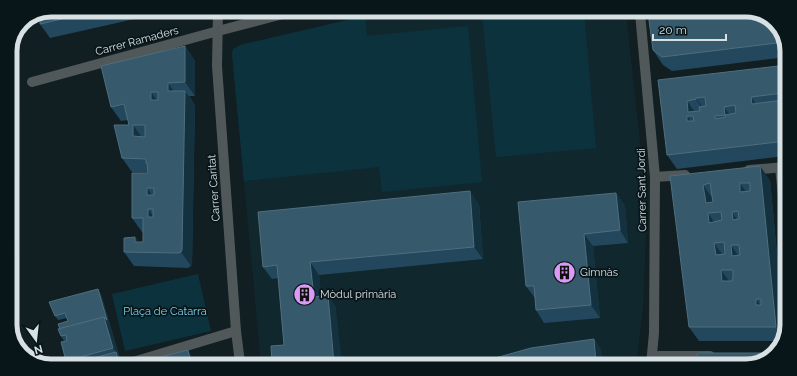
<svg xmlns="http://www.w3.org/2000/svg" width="797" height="376" font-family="Raleway,sans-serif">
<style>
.built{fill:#11272e}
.green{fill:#0c333d}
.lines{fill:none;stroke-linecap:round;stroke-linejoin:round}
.minor{stroke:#515859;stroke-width:10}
.wall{fill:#23485d}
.shaded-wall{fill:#13313f}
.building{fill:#36596b;stroke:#4f6e7e;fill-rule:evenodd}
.labels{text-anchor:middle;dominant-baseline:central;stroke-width:3.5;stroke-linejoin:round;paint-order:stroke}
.street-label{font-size:11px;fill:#d7e0e3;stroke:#081519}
.poi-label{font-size:11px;fill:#d7e0e3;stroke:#081519;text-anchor:start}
.park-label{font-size:11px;fill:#7fd4ed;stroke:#081519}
.rim{fill:none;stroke:#d7e0e3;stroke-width:5}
</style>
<rect width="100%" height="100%" fill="#111e22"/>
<path class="built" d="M381,12L626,13L647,206L643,311L636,365L261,363L232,54L233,49L240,45Z"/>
<g class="green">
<path d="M482,13H584L596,148L496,157Z"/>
<path d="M365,16L367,36L468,26L482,182L382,192L379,167L244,181L232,54L233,49L240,45Z"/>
<path d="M198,274L211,331L125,351L112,294Z"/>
</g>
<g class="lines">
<g class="minor">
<path d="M218,11L217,66L236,331L240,363"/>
<path d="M640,13L655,177L654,333L651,365"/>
<path d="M32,82L218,31L294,11"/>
<path d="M780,167L785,216"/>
<path d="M749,170L785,167"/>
<path d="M655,177L685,175"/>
<path d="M652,356H710"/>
<path d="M133,362L236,331"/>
</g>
</g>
<g class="wall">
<path d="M51,10L170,11L50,38L40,24Z"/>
<path d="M648,13L764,14L780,28L787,49V57L672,71L663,65L653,50Z"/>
<path d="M185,46L195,61V96H189L195,105L192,264L191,266L188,268L134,266L124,252L135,237L138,242H143V232H142L132,218L148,172H132L122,158L129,125L128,120L121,121L111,107Z"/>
<path d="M787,65L785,156L677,169L667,155L658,80Z"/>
<path d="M670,176L770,180L783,317V341H699L689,327Z"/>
<path d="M616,193L625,206L628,243L593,246L600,318L544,323L536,310L535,298L526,286Z"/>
<path d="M479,204L483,259L319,275L321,296L328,295L336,308L284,345L278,278L272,279L263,267Z"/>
<path d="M98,289L101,294L121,362H66V361L64,341L61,336L60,329L68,321L67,318L58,320L55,316Z"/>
<path d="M594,339L601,350L602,365L474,364Z"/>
</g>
<g class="shaded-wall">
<path d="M677,14H682L686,20L677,15Z"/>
<path d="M185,46L195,61V96L185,82Z"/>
<path d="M168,83L178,97L168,91Z"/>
<path d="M185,91L195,105L192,264L191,266L181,252Z"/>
<path d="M151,92L161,106L151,100Z"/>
<path d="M751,97L761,111L752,104Z"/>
<path d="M696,98L706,112V114L696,99Z"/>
<path d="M687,101L697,115L693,116L688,112Z"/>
<path d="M724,107L734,121L725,115Z"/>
<path d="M687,116L697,130L687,121Z"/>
<path d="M133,125L143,139L133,136Z"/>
<path d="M760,166L770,180L783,317V337L776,327Z"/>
<path d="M740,183L750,198L740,192Z"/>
<path d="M703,185L713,199L715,213L706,203Z"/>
<path d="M147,188L157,202L147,195Z"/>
<path d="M470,191L479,204L483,259L474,247Z"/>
<path d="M616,193L625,206L628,243L620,230Z"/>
<path d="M148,209L158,223L148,217Z"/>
<path d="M732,212L741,226L733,220Z"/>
<path d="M708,213L718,228L709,223Z"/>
<path d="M584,234L593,246L600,318L591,305Z"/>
<path d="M135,237L145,252L135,242Z"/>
<path d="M714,243L724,257L716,255Z"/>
<path d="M731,245L741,260L732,256Z"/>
<path d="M310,262L319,275L323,309L314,297Z"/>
<path d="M721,270L731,284L722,281Z"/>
<path d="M98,289L101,294L110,325L107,320Z"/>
<path d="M328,295L336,308L342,364H334Z"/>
<path d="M756,299L766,314L756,305Z"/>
<path d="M104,317L110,325L119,356L113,348Z"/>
<path d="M594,339L601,350L602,365H597L596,363Z"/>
<path d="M188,350L191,355L193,363H191Z"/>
<path d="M116,352L119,356L121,362H119Z"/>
</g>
<g class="building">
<path d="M51,10H101L40,24V15Z"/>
<path d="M648,13L677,14V15H688V14H764L780,28L785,42L662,57L653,50Z"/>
<path d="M185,46V82L168,83V91H185L182,250L181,252L178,253L124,252V238L135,237V242H143V218H132V173H148L147,163H146V159L122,158L114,125H129L124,104L111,107L101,66ZM151,92H158V100H151ZM133,125H145V137L133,136ZM147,188H154V195H147ZM148,209H153V217H148Z"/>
<path d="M787,65L786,141L667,155L658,80ZM783,93L784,100L752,104L751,97ZM705,97L706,106L699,107L700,111L688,112L687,101L696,99V98ZM735,105L736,113L725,115L724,107ZM725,115L726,117L715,119V116ZM687,116H693L694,121H687Z"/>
<path d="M760,166L776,327H689L670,176ZM710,183L713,202L706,203L703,185ZM740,183H750V191L740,192ZM738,211L739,219L733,220L732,212ZM721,212L722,220L709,223L708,213ZM724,242L725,254L716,255L714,243ZM731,245H739L740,255L732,256ZM721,270H733V278L732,281H722ZM756,299H761V305H756Z"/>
<path d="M470,191L474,247L310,262L314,297L328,295L334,364L272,363L271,346L284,345L277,265L263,267L258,212Z"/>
<path d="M616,193L620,230L584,234L591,305L536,310L534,286H526L518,202Z"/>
<path d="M98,289L107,320L104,317L60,329L58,324L68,321L65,313L55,316L49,302Z"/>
<path d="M104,317L113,348L66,361L61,342L67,341L66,335L61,336L58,329Z"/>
<path d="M594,339L596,363L581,365L474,364L531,348Z"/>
<path d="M188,350L191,363L141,362Z"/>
<path d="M116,352L119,362H78Z"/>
<path d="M699,353H770L772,355L768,359L746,366H693L692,361Z"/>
</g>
<defs>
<symbol id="building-disc" viewBox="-11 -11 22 22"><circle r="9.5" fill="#da9af6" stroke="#081519"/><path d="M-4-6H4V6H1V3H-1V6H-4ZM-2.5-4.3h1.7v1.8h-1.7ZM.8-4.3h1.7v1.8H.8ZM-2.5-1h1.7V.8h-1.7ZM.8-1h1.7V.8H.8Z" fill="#111"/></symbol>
</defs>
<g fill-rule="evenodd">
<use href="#building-disc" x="552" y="260" width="25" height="25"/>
<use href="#building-disc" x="292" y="282" width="25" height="25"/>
</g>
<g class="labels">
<g class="street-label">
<text transform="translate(137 41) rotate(-15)">Carrer Ramaders</text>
<text transform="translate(214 188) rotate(-94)">Carrer Caritat</text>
<text transform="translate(642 190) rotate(-91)">Carrer Sant Jordi</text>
</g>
<g class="poi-label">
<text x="580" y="272">Gimnàs</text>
<text x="320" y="294">Mòdul primària</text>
</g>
<g class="park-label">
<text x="165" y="311">Plaça de Catarra</text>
</g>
</g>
<path d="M0 0H797V376H0ZM51 17H746A34 34 0 0 1 780 51V325A34 34 0 0 1 746 359H51A34 34 0 0 1 17 325V51A34 34 0 0 1 51 17Z" fill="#081519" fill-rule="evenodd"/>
<path class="rim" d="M51 17H746A34 34 0 0 1 780 51V325A34 34 0 0 1 746 359H51A34 34 0 0 1 17 325V51A34 34 0 0 1 51 17Z"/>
<g transform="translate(36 340) rotate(165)" stroke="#081519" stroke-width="3" paint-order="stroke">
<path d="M0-3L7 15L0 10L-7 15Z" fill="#d7e0e3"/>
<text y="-6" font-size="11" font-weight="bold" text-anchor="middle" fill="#d7e0e3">N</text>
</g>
<path d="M653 34v6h73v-6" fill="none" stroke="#d7e0e3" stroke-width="2"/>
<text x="659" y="34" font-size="12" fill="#d7e0e3" stroke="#081519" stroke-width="3" paint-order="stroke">20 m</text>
</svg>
